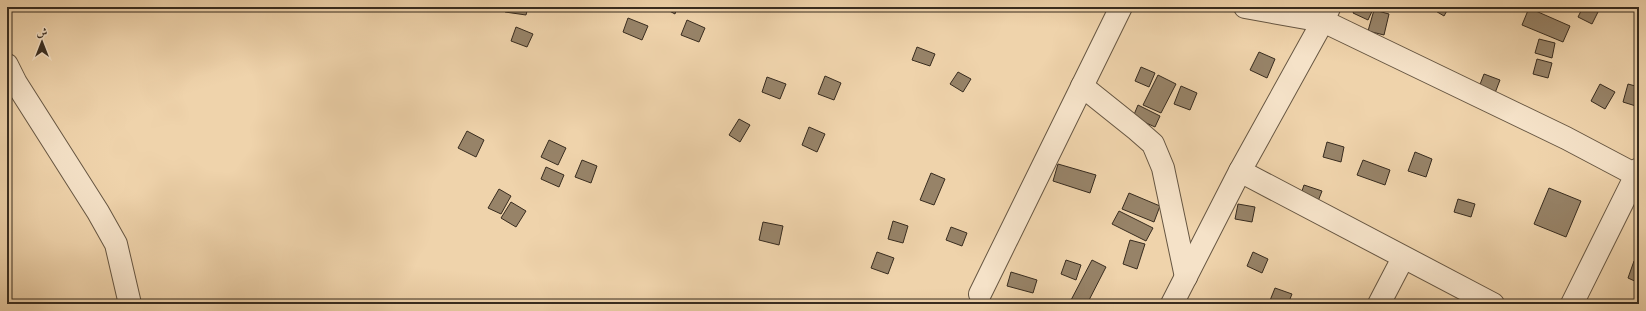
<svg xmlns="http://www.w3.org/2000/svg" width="1646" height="311" font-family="'IM FELL DW Pica',Amiri,serif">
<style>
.building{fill:#978368;stroke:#382c1f}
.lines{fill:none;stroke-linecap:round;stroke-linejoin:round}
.minor-casing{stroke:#665642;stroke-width:24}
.minor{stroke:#f5e2c8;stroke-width:22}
</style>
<rect width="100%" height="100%" fill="#efd3ab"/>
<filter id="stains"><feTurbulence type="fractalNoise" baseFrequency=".005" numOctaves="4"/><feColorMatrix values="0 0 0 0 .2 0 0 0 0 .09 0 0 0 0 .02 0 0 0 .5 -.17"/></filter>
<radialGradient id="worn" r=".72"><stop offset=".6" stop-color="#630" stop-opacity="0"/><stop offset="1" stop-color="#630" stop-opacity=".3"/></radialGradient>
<g class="building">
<path d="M506,7H528L526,15L505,12Z"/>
<path d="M662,7H677L675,14Z"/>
<path d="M1356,7H1374L1368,20L1353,13Z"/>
<path d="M1429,7H1449L1444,16Z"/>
<path d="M1583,7H1591L1599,10L1592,24L1578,17Z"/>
<path d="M1529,8L1570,26L1563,42L1522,25Z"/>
<path d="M1374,10L1389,14L1384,35L1368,31Z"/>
<path d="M628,18L648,26L642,40L623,32Z"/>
<path d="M687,20L705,28L699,42L681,35Z"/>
<path d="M516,27L533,34L527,47L511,41Z"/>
<path d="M1539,39L1555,43L1552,58L1535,53Z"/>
<path d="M917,47L935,54L930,66L912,60Z"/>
<path d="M1259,52L1275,59L1267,78L1250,70Z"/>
<path d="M1537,59L1552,63L1548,78L1533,74Z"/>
<path d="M1141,67L1155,73L1149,87L1135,81Z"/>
<path d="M958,72L971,79L963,92L950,84Z"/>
<path d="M1484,74L1500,80L1495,93L1479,87Z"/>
<path d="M1158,75L1176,84L1161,113L1143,105Z"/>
<path d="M825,76L841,83L834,100L818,94Z"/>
<path d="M767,77L786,84L780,99L762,92Z"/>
<path d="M1600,84L1615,92L1605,109L1591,101Z"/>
<path d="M1628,84L1639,87V107L1623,102Z"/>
<path d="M1181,86L1197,93L1190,110L1174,104Z"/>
<path d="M1138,105L1160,116L1155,127L1133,117Z"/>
<path d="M739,119L750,125L740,142L729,135Z"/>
<path d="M809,127L825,134L817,152L802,145Z"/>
<path d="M467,131L484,140L476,157L458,148Z"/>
<path d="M549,140L566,148L558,165L541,157Z"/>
<path d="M1327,142L1344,147L1341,162L1323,157Z"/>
<path d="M1415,152L1432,159L1426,177L1408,171Z"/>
<path d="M582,160L597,166L591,183L575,177Z"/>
<path d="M1363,160L1390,170L1385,185L1357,175Z"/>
<path d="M1058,164L1096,175L1090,193L1053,181Z"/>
<path d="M546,167L564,175L559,187L541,179Z"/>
<path d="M931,173L945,179L934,205L920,200Z"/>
<path d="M1304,185L1322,191L1315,209L1298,203Z"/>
<path d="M1549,188L1581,201L1566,237L1534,224Z"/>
<path d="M499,189L511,196L501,214L488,208Z"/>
<path d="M1129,193L1160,206L1154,222L1122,209Z"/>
<path d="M1458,199L1475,204L1471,217L1454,212Z"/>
<path d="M511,202L526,211L516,227L501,218Z"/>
<path d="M1238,204L1255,207L1252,222L1235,219Z"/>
<path d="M1119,211L1153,228L1146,241L1112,224Z"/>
<path d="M893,221L908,226L903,243L888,239Z"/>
<path d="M763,222L783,226L779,245L759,240Z"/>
<path d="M951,227L967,233L962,246L946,240Z"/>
<path d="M1130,240L1145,244L1137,269L1123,264Z"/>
<path d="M877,252L894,258L888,274L871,268Z"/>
<path d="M1253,252L1268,259L1262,273L1247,266Z"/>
<path d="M1066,260L1081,265L1076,280L1061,274Z"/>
<path d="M1092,260L1106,267L1087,304H1073L1070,302Z"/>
<path d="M1634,261L1639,262V283L1628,278Z"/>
<path d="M1011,272L1037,280L1033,293L1007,286Z"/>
<path d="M1275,288L1292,294L1288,304L1269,303Z"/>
</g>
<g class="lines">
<defs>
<g id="minor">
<path d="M1245,7L1323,21L1566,138L1636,175"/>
<path d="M7,65L16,83L98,212L116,244L130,304"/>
<path d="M1082,86L1137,130L1153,144L1163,168L1186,277"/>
<path d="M1240,171L1493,304"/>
<path d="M980,294L1121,7"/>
<path d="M1172,304L1240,171L1323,21L1329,8"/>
<path d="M1379,304L1403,258"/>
<path d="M1572,304L1639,169"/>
</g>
</defs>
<use href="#minor" class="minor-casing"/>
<use href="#minor" class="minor"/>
</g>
<rect width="1646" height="311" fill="none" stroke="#efd3ab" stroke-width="24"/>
<rect x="8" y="8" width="1630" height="295" fill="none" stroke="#382c1f" stroke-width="2"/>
<rect x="12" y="12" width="1622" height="287" fill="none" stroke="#382c1f"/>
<g transform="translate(42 42)" stroke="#f5e2c8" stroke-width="3" paint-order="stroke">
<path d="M0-3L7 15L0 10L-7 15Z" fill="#382c1f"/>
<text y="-6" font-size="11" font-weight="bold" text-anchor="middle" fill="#382c1f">ش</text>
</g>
<rect width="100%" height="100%" filter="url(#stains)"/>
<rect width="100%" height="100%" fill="url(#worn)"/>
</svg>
